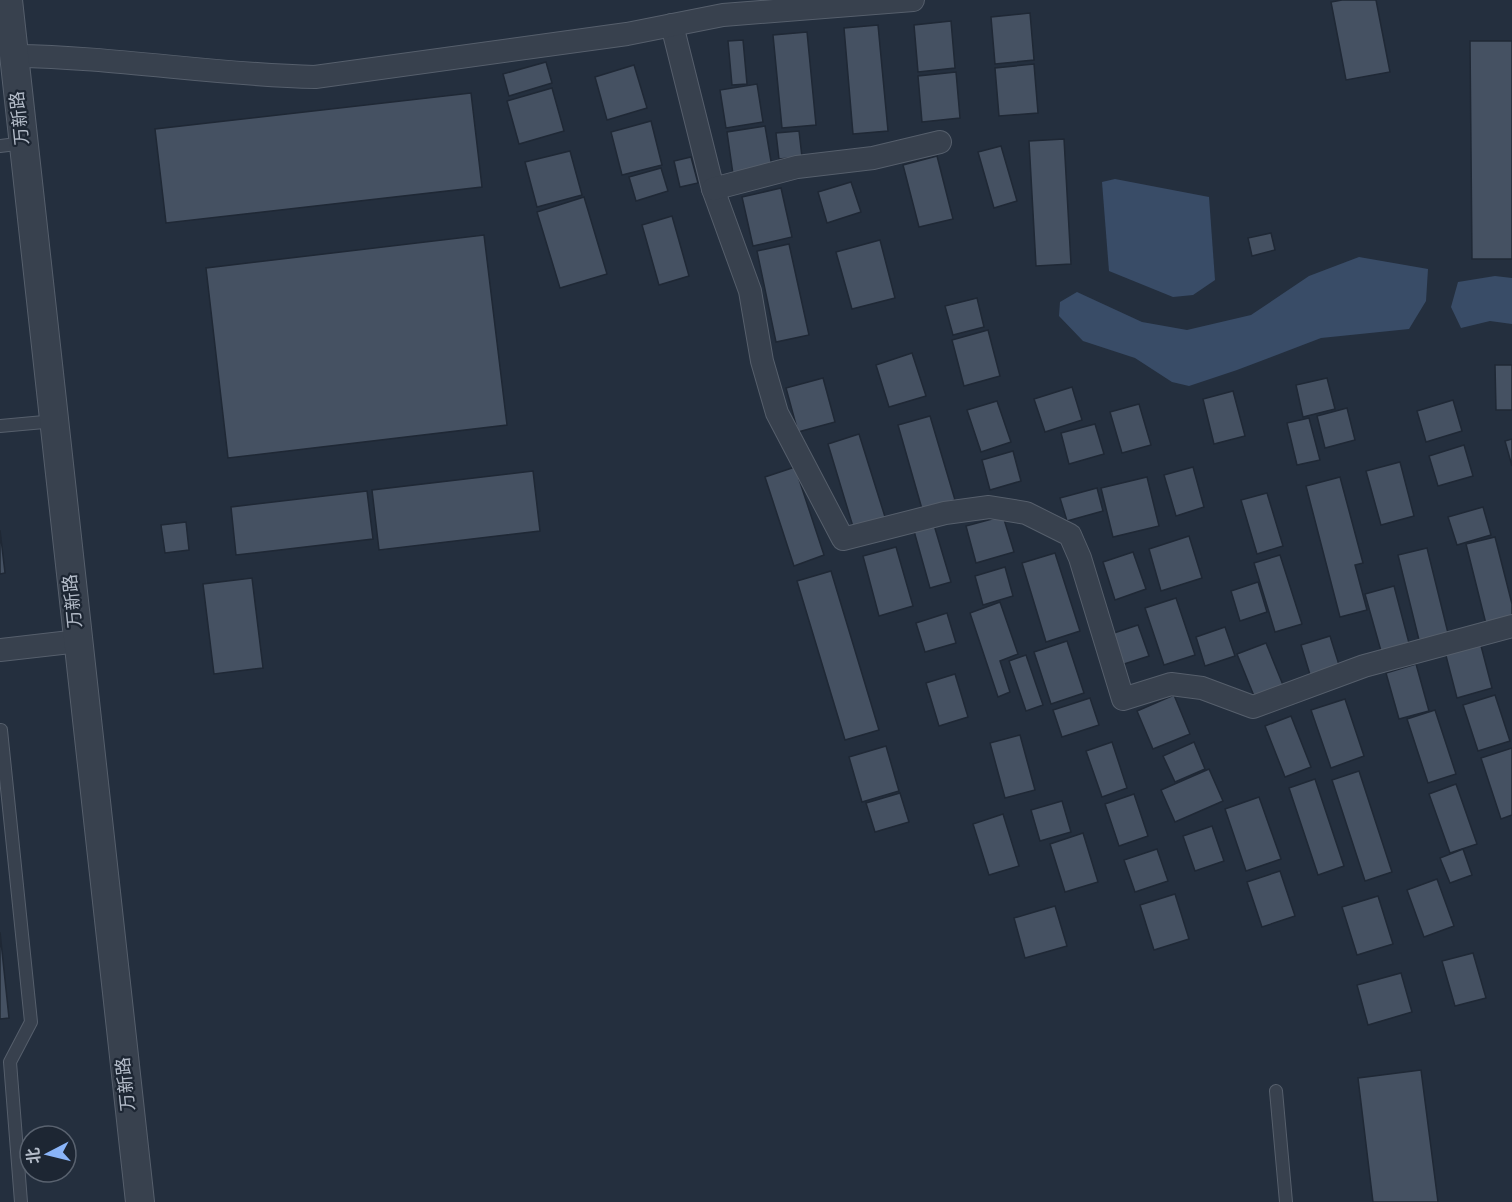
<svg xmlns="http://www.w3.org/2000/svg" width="1512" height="1202" font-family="Overpass,'Noto Sans SC',sans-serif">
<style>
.water{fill:#394c67}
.building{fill:#455162;stroke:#1f2835;stroke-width:1.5}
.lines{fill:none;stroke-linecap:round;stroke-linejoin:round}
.service-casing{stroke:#565f6c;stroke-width:14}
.minor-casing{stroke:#565f6c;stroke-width:24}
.tertiary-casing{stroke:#565f6c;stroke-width:30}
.service{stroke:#38414e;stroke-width:12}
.minor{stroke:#38414e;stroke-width:22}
.tertiary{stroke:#38414e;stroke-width:28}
.labels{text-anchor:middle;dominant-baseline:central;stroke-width:4.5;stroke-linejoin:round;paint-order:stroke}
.street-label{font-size:18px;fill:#b4bcc9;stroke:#1d2633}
</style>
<rect width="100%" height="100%" fill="#242f3e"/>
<g class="water">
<path d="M1115,179L1209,197L1215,280L1193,295L1173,297L1109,271L1102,182Z"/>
<path d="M1359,257L1428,269L1426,301L1409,329L1321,338L1237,370L1189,386L1172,382L1135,358L1083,341L1059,316L1060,302L1077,292L1142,322L1187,330L1251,315L1309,276Z"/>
<path d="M1495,276L1512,278V324L1490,321L1461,328L1451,307L1458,282Z"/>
</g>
<g class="building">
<path d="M1342,0H1376L1390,72L1346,80L1331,2Z"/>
<path d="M1030,13L1034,60L995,64L991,17Z"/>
<path d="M951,21L955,68L918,72L914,25Z"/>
<path d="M878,25L888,131L853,134L844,28Z"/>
<path d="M807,32L816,125L782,128L773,35Z"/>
<path d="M743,40L747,84L732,85L728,41Z"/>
<path d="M1470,41H1512V259H1472Z"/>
<path d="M546,62L552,83L509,96L503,74Z"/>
<path d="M1034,64L1038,113L999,116L995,68Z"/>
<path d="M634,65L647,108L607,120L595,77Z"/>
<path d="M956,72L960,118L922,122L918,76Z"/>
<path d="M757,84L763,122L726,128L720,90Z"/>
<path d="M552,88L564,131L519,144L507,101Z"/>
<path d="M471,93L482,187L166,223L155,129Z"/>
<path d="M651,121L662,165L622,175L611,132Z"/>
<path d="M765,126L772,167L733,174L727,132Z"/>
<path d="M799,131L802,157L779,159L776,133Z"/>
<path d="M1064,139L1071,264L1036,266L1029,141Z"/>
<path d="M1001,146L1017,201L994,208L978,152Z"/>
<path d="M570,151L582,195L537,207L525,162Z"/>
<path d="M937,156L953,219L919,227L903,165Z"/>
<path d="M691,157L698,183L680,187L674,161Z"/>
<path d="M661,168L668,191L636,201L629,177Z"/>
<path d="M851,182L861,212L827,223L818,192Z"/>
<path d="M781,188L792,237L753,246L742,197Z"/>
<path d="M584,197L607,274L560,288L537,212Z"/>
<path d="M672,216L689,276L659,285L642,225Z"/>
<path d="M1271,233L1275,250L1252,256L1248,238Z"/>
<path d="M484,235L507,425L228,458L206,268Z"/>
<path d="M880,240L895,298L852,309L836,252Z"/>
<path d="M789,244L809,335L776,342L757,251Z"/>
<path d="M977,298L984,327L953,335L945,306Z"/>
<path d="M988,330L1000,376L964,386L952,340Z"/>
<path d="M912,353L926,396L889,407L876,365Z"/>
<path d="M1495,365H1512V410H1496Z"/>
<path d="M823,378L835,422L798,432L786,388Z"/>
<path d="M1327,378L1335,409L1303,417L1296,385Z"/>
<path d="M1072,387L1082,420L1045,432L1034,399Z"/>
<path d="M1233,391L1245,436L1214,444L1203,399Z"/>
<path d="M1453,400L1462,431L1426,442L1417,411Z"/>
<path d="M997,401L1011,442L981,452L967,410Z"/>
<path d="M1139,404L1151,445L1122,453L1110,412Z"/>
<path d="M1347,408L1355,440L1325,448L1317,416Z"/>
<path d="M930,416L955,500L922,509L898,425Z"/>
<path d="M1309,418L1320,460L1297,465L1287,423Z"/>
<path d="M1095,424L1104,454L1069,464L1061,433Z"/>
<path d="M859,434L886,520L854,530L828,444Z"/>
<path d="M1512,439V466L1505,441Z"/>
<path d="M1464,445L1473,476L1438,486L1429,456Z"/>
<path d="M1013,451L1021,481L990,490L982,460Z"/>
<path d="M1400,462L1414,516L1381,525L1366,471Z"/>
<path d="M795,467L824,555L794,566L765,477Z"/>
<path d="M1193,467L1204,507L1176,516L1164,475Z"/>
<path d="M533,471L540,531L379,550L372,490Z"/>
<path d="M1147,477L1159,526L1113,537L1101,488Z"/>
<path d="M1340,477L1363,563L1355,565L1367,610L1340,617L1306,486Z"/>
<path d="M1097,488L1103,511L1067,521L1060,498Z"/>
<path d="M367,491L373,539L236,555L231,507Z"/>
<path d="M1267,493L1283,546L1257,554L1241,500Z"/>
<path d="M1483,507L1491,535L1457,545L1448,517Z"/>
<path d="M1003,516L1014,552L976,563L966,526Z"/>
<path d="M186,522L189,550L165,553L161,525Z"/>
<path d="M934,525L951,582L930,588L914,531Z"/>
<path d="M0,530L5,573L0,574Z"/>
<path d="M1189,536L1202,578L1161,591L1149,549Z"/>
<path d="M1495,537L1512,604V622L1487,628L1466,544Z"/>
<path d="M896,547L913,606L879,616L863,556Z"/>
<path d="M1427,548L1448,633L1419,640L1398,555Z"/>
<path d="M1133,552L1146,589L1115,600L1103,562Z"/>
<path d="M1055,553L1080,631L1046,642L1022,563Z"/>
<path d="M1280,555L1302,624L1275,632L1254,563Z"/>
<path d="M1005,567L1013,596L983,605L975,576Z"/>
<path d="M831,571L879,730L845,740L797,581Z"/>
<path d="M252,578L263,668L214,674L203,584Z"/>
<path d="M1258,582L1267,612L1240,621L1231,591Z"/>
<path d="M1394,586L1409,643L1381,651L1365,594Z"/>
<path d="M1176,598L1195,655L1164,665L1145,608Z"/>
<path d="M1000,602L1018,654L1000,661L1010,692L998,697L970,613Z"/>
<path d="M947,613L956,643L925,652L916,623Z"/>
<path d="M1138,625L1149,656L1121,665L1111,634Z"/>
<path d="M1225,627L1235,656L1205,666L1196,637Z"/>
<path d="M1330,636L1340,668L1311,678L1301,645Z"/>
<path d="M1067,641L1084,693L1051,704L1034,652Z"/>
<path d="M1480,642L1492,688L1457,698L1445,652Z"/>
<path d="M1266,643L1283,685L1254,696L1237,654Z"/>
<path d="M1026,655L1043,705L1026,711L1009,661Z"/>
<path d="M1416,664L1429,711L1399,719L1386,673Z"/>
<path d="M955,674L968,717L939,726L926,683Z"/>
<path d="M1174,695L1190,734L1153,749L1137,711Z"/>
<path d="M1495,695L1510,741L1478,751L1463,705Z"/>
<path d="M1090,698L1099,725L1062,737L1053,710Z"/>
<path d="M1345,699L1364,756L1331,768L1311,710Z"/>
<path d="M1435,710L1456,774L1428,783L1407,719Z"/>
<path d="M1291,716L1311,767L1285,777L1265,726Z"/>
<path d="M1020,735L1035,790L1005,798L990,743Z"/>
<path d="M1112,742L1127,788L1102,797L1086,751Z"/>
<path d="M1194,742L1205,769L1175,782L1163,756Z"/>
<path d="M886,746L899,791L862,802L849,757Z"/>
<path d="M1512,748V815L1501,819L1481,758Z"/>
<path d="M1209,769L1223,801L1175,822L1161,790Z"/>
<path d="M1359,771L1392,872L1365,881L1332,780Z"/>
<path d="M1315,779L1344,866L1318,875L1289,788Z"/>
<path d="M1456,784L1477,844L1450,853L1429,794Z"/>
<path d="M900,793L909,822L875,832L866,803Z"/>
<path d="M1134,794L1148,836L1119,846L1105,804Z"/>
<path d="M1259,797L1281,859L1246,871L1225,809Z"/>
<path d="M1062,801L1071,832L1040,841L1031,810Z"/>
<path d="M1003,814L1019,866L989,875L973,824Z"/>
<path d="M1212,826L1224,861L1195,871L1183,836Z"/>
<path d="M1083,833L1098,882L1065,892L1050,844Z"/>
<path d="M1157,849L1168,881L1135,892L1124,860Z"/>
<path d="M1463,849L1472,875L1450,883L1440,858Z"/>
<path d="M1280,871L1295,916L1262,927L1247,882Z"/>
<path d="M1437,879L1454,926L1424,937L1407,890Z"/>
<path d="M1175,894L1189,939L1154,950L1140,905Z"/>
<path d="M1378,896L1393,944L1357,955L1342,907Z"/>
<path d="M1055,906L1067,946L1025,958L1014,918Z"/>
<path d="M0,932L9,1018L0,1019Z"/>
<path d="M1473,953L1486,998L1455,1006L1442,961Z"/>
<path d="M1401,973L1412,1012L1368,1025L1357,985Z"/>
<path d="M1421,1070L1438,1202H1373L1358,1078Z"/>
</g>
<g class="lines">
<defs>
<g id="service">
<path d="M0,146L24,143"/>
<path d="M0,426L55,421"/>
<path d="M1,730L31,1022L10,1062L21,1202"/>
<path d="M1276,1091L1286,1202"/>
</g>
<g id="minor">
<path d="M672,25L713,189L750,291L762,361L777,413L843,539L945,513L989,507L1026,513L1070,535L1080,558L1123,699L1171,684L1202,688L1253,707L1364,666L1512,626"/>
<path d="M15,56C115,57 215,75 315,77L627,34L723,15L913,0"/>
<path d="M713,189L797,167L873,158L940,142"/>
<path d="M0,650L79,641"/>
</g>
<path id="tertiary" d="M8,0L140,1202"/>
</defs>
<use href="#service" class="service-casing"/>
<use href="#minor" class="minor-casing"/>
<use href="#tertiary" class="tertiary-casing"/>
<use href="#service" class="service"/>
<use href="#minor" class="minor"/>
<use href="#tertiary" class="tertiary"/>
</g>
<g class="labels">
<g class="street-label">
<text transform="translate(21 118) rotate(-96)">万新路</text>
<text transform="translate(74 601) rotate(-96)">万新路</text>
<text transform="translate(127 1084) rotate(-96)">万新路</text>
</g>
</g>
<g transform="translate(48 1154) rotate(263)"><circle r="28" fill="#1d2633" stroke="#59626f" stroke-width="1.5"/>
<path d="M0-4.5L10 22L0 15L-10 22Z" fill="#8ab4f8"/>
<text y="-9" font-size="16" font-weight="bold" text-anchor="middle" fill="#b4bcc9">北</text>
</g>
</svg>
